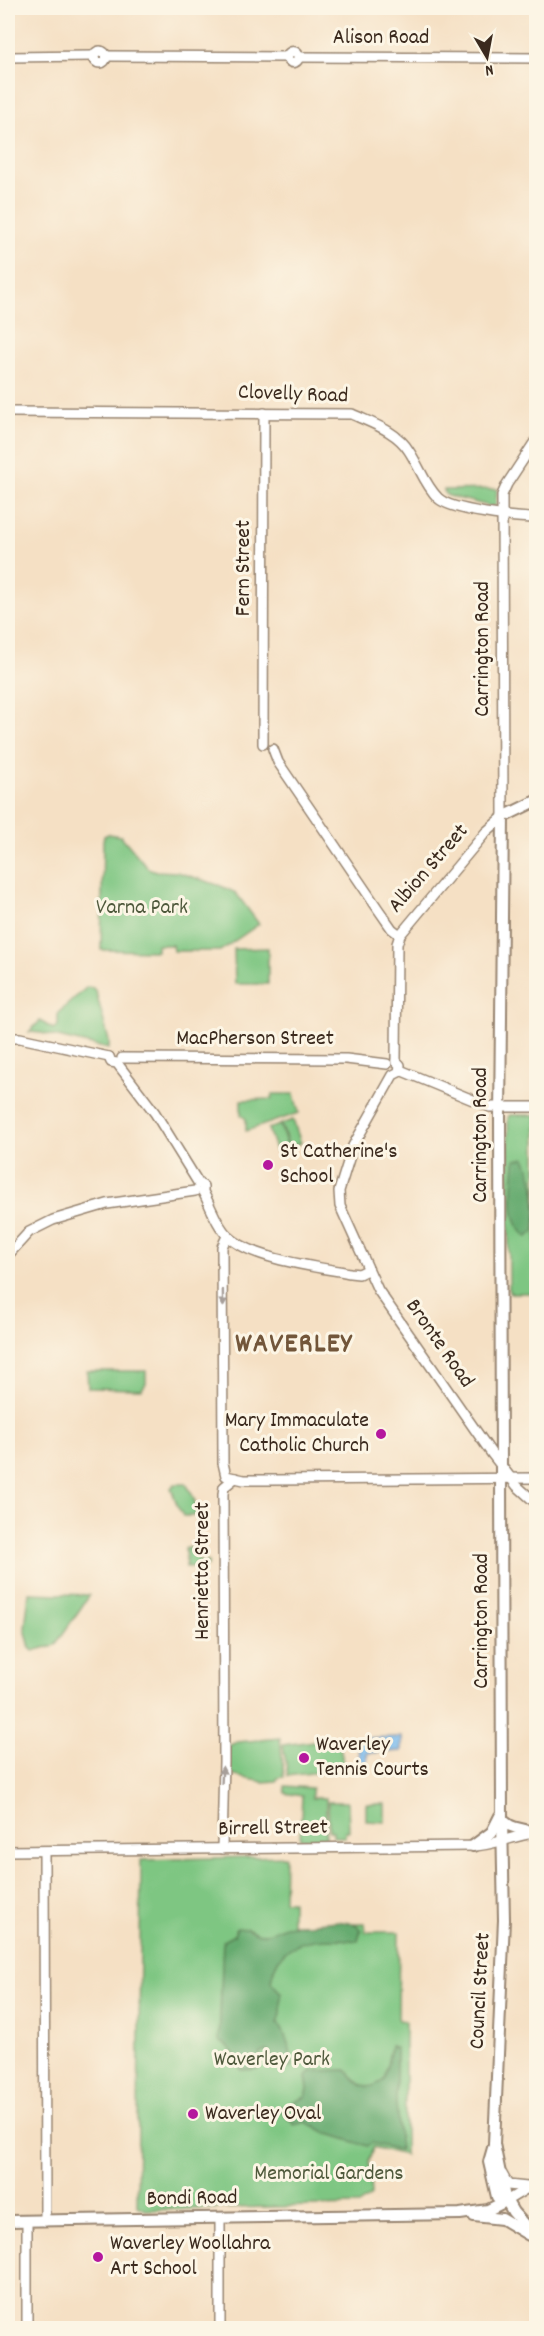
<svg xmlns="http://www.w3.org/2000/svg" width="544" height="2336" font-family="Dekko,sans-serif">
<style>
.green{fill:#7ec682;stroke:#5c7850;stroke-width:1.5}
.forest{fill:#66ab70;stroke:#506a47;stroke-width:1.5}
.water{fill:#79baee;stroke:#5a7286;stroke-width:1.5}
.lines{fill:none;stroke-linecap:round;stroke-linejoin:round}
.secondary-casing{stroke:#988571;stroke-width:12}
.primary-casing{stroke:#988571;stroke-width:14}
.secondary{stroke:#fff;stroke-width:9}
.primary{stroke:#fff;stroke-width:10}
.oneway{fill:#a79f9a}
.poi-dot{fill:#b5179e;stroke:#fcf5e5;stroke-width:2}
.labels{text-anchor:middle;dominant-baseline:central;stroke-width:6;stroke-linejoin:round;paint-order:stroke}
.street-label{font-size:22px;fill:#3b2a1e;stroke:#fcf5e5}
.park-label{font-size:22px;fill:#4f593c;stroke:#fcf5e5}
.poi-label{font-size:22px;fill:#3b2a1e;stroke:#fcf5e5;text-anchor:start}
.district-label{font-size:28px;font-weight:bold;letter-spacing:1.5px;fill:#72563a;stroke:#fcf5e5}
</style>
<rect width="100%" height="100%" fill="#fcf5e5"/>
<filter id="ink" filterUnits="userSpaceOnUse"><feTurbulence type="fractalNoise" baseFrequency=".0167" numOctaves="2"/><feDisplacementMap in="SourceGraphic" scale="12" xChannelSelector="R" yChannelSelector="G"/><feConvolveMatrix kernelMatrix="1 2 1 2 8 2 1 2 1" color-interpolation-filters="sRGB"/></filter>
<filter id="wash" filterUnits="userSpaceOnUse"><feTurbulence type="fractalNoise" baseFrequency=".008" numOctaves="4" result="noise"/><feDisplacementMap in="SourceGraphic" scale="24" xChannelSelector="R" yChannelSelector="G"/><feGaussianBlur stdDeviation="1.35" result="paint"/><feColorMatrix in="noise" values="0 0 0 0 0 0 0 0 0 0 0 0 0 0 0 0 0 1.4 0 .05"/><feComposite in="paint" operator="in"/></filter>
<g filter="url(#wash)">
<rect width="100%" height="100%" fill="#f5e0c4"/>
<g class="green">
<path d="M497,489L496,505L493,507L449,496L445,494L444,490Z"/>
<path d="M108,834L121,836L148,868L156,871L177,872L221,886L236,893L259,924L220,951H173L172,945H157V951L101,950L103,840L104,836Z"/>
<path d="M268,948V984H235L234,949Z"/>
<path d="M87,987L93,988L96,992L109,1041V1049L41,1033L29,1032L40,1021L53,1029L58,1026V1013Z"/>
<path d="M272,1094H294L299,1113L246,1131V1119L241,1115V1100L272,1099Z"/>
<path d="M510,1115H536V1293H509L508,1117Z"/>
<path d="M293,1120L301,1143L289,1147L281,1124Z"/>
<path d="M280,1125L288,1148L276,1152L268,1129Z"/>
<path d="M87,1371H146V1383L142,1389L88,1388Z"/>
<path d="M175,1484H186C192,1493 199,1505 195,1516H183L178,1507L171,1488Z"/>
<path d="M198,1547V1561L208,1562V1566L186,1567L185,1548Z"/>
<path d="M29,1593L90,1595L55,1645L33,1651L30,1648L25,1628Z"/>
<path d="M280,1738L284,1777L278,1778L276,1781L263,1782L230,1775L228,1746L237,1742Z"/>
<path d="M321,1740L339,1741L344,1767L335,1770L288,1776L283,1745Z"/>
<path d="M285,1786L312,1788V1798H326V1838L300,1839L302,1796L285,1793Z"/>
<path d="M328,1802H348L349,1831H345V1837H333V1831H329Z"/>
<path d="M366,1804H385V1822L366,1821Z"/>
<path d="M285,1856L284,1901H292V1924L365,1923L366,1932H399L398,2018L399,2020L405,2021V2155L373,2147L369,2162L371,2196L358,2205L145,2210L137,2206L141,1860Z"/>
</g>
<g class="forest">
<path d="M525,1158C536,1182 537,1205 535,1231L527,1237C506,1221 514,1184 515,1160Z"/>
<path d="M337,1921L355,1924L361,1929L358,1941C321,1936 277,1936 271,1982L281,1993V2014L278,2023C285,2032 294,2057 291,2068C277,2069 273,2062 268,2051L260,2053L257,2069L241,2070C237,2058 231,2046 219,2041L223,1941L234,1935L237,1927L247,1928L259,1934L271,1932L285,1926Z"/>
<path d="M391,2046L396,2049V2104L400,2150L372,2143L367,2146L329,2134L306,2122L294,2125L279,2108L306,2097L308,2089L306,2077L312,2071L347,2070C359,2086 365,2093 384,2080Z"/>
</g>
<path class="water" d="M402,1737V1751L367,1753V1762L359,1763L358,1738Z"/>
</g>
<g filter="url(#ink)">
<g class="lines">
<defs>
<g id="secondary">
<circle cx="100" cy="57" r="6"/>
<circle cx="293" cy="57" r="5.5"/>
<path d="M106,56L287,57"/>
<path d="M8,57L94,56"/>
<path d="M298,57L536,58"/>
<path d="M8,412L352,414C371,423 397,431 409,451C419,466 425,485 438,498C451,511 518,518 536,518"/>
<path d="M263,744L264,413"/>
<path d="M273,749L278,762L378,909L392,929L400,935"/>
<path d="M8,1038H20L109,1057"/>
<path d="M109,1057L111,1062L117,1063L155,1113L199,1184L203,1186V1192C211,1206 216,1225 228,1236C251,1259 317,1267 350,1273L359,1274L367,1270"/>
<path d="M122,1058L346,1059L387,1064"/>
<path d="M396,1061L397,944L400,935L486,832L503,817L502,495L507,484L536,440"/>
<path d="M396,1061L400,1065L399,1072L393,1075L353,1146L339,1191L340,1206L378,1290L492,1454L517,1486L536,1503"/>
<path d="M400,1070L490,1107H536"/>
<path d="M227,1236L222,1247L223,1463L226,1476L244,1480H272L536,1478"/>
<path d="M8,1255L29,1232L53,1220L107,1204L195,1191"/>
<path d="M222,1849L224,1761L223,1494L224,1487L235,1478"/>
<path d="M8,1851L473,1846C495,1845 513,1836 534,1833"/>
<path d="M44,1852L45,2221"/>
<path d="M502,2174L508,2185L527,2187"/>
<path d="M506,2201L536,2183"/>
<path d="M27,2221V2328"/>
<path d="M220,2328V2218"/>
</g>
<g id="primary">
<path d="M536,801L503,817L500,1118L502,1819L504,1920L494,2144L505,2198L513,2212L536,2238"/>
<path d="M502,1819C511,1830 521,1827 533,1833"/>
<path d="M473,1846L492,1832L500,1816"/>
<path d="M493,2148L489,2162L497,2197"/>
<path d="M474,2216L502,2219L529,2235"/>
<path d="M8,2221L460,2214L488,2210L506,2201"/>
</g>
</defs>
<use href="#secondary" class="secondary-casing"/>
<use href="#primary" class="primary-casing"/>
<use href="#secondary" class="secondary"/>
<use href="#primary" class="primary"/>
</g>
<defs><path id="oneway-solid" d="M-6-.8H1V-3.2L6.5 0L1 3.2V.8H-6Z" transform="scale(1.5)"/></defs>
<g class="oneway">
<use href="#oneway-solid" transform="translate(223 1298) rotate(89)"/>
<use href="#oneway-solid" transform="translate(222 1775) rotate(-87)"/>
</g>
</g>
<g class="poi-dot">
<circle cx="268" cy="1165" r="6"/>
<circle cx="381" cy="1434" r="6"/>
<circle cx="304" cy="1758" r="6"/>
<circle cx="193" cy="2114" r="6"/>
<circle cx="98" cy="2257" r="6"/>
</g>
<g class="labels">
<g class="street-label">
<text x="381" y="38">Alison Road</text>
<text transform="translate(293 395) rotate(2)">Clovelly Road</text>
<text transform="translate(244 568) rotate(-90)">Fern Street</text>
<text transform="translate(483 649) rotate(-90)">Carrington Road</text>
<text transform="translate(429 869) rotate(-49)">Albion Street</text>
<text x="255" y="1039">MacPherson Street</text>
<text transform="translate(481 1135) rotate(-90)">Carrington Road</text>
<text transform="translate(439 1344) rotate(55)">Bronte Road</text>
<text transform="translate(203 1571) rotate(-90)">Henrietta Street</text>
<text transform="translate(482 1621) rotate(-90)">Carrington Road</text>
<text transform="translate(273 1829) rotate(-1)">Birrell Street</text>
<text transform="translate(481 1991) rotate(-87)">Council Street</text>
<text transform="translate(192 2199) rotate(-1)">Bondi Road</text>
</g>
<g class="park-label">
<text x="142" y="908">Varna Park</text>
<text x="272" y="2060">Waverley Park</text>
<text x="329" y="2174">Memorial Gardens</text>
</g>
<g class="poi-label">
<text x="280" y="1152">St Catherine's<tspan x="280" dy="25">School</tspan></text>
<text x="369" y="1421" text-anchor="end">Mary Immaculate<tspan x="369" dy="25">Catholic Church</tspan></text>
<text x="316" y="1745">Waverley<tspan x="316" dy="25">Tennis Courts</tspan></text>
<text x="205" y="2114">Waverley Oval</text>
<text x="110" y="2244">Waverley Woollahra<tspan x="110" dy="25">Art School</tspan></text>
</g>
<g class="district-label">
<text x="294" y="1346">WAVERLEY</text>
</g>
</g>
<rect width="544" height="2336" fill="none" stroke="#fcf5e5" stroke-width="30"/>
<g transform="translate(487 57) rotate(170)" stroke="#fcf5e5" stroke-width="4.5" paint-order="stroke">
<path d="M0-4.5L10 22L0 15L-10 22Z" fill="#3b2a1e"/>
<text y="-9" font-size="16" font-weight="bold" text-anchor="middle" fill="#3b2a1e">N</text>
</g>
</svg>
